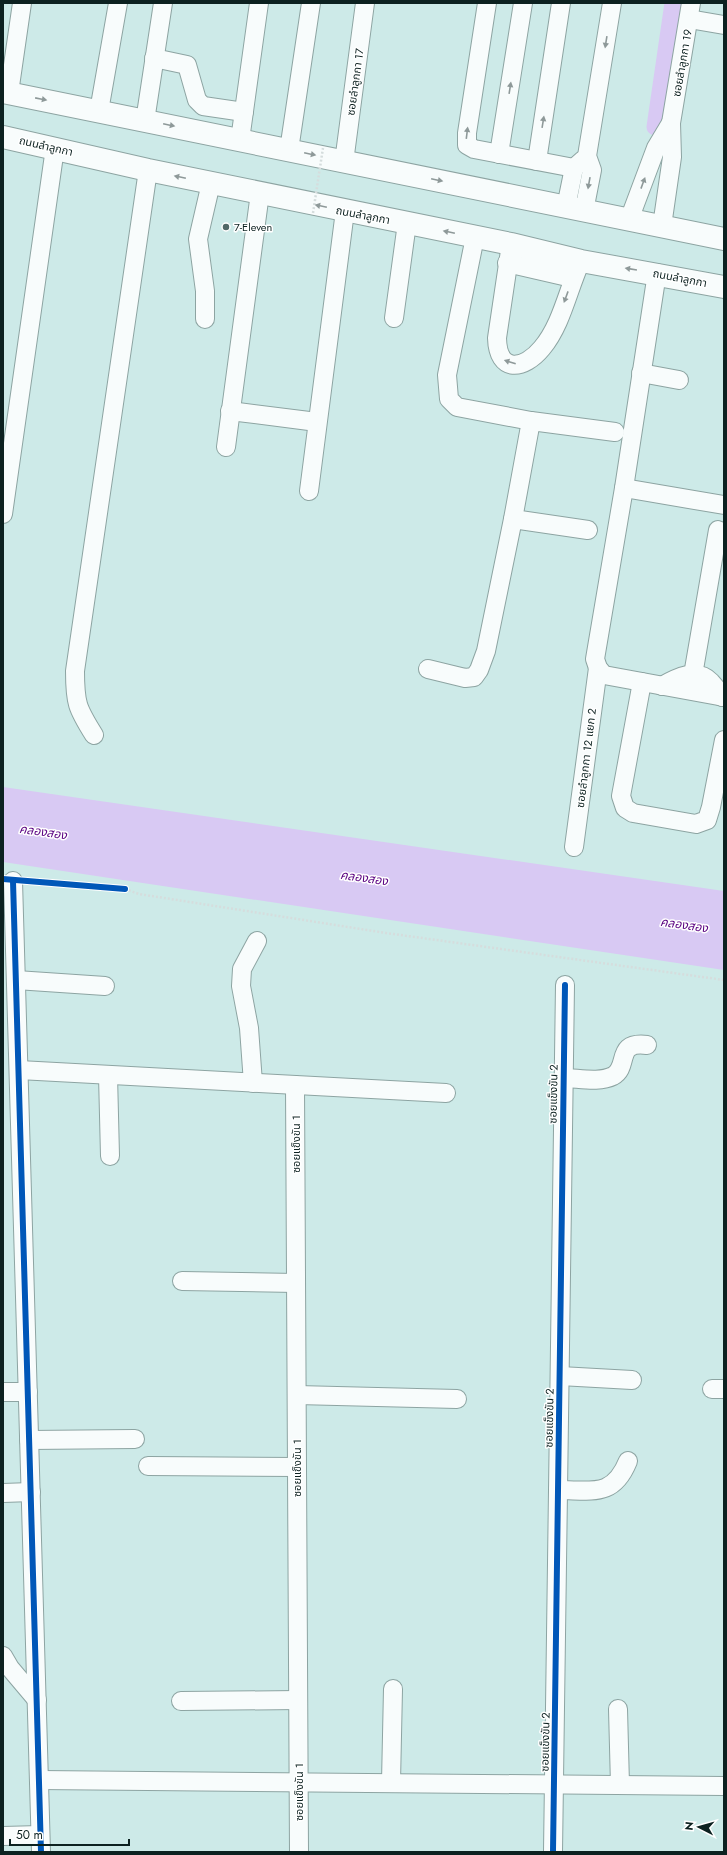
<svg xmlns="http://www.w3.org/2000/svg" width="727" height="1855" font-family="Jost,'Noto Sans Thai',sans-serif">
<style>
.water{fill:#d8c9f3}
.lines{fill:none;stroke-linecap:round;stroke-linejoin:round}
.canal{stroke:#d8c9f3;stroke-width:17}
.minor-casing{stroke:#8da4a2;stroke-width:20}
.major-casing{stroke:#8da4a2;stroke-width:24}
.path{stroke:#d5dddd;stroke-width:2.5;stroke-dasharray:2 2;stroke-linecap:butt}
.minor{stroke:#f8fcfc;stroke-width:18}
.major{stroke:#f8fcfc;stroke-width:22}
.path-bridge{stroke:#d5dddd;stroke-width:2.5;stroke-dasharray:2 2;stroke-linecap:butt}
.cycleway-casing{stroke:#fff;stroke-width:8}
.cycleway{stroke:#0057b8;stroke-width:6}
.oneway{fill:#8e9999}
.poi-dot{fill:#506766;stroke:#fff;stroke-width:1.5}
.labels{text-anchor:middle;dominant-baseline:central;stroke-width:3;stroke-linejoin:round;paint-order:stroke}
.street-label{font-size:11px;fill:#0c2120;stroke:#fff}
.poi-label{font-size:11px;fill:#0c2120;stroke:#fff;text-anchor:start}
.water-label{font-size:12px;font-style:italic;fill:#5a0281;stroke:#fff}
</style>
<rect width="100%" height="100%" fill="#cdeae8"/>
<path class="water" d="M3,787L724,891V970L3,862Z"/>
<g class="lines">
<path class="canal" d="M655,127L673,3"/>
<defs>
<g id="minor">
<path d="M487,3L467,133V145L474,149L574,168"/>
<path d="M689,19L724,25"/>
<path d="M154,58L187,65L197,100L203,106L244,112"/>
<path d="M9,93L22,3"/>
<path d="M99,111L118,3"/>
<path d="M145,121L163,3"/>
<path d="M240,140L259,3"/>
<path d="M289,150L311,3"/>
<path d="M499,154L523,3"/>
<path d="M537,161L561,3"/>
<path d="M344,162L365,3"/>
<path d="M566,207L574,168L583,160"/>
<path d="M584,211L592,170L587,156L612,3"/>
<path d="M629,220L656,148L671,123"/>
<path d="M662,226L672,157L671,123L691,3"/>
<path d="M511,244L497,338C498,374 524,370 542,348C562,324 568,289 581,261"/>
<path d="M507,263L572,278"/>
<path d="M657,273L624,488L595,659L598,668L604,675L724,697"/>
<path d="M394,318L407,223"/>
<path d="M205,319V291L198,239L211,183"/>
<path d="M641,373L679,380"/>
<path d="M230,411L317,422"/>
<path d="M531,421L615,432"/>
<path d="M226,447L260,193"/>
<path d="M624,488L724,505"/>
<path d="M309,491L345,211"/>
<path d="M3,514L55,148"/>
<path d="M513,519L588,530"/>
<path d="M428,669L465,678L474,677L479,670L486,651L513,519L531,421L457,407L449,399L447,375L475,237"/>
<path d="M693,675L718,530"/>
<path d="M642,682L621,796L625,808L633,813L696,824L707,820L711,807L724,740"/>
<path d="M662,686C676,678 697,667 711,682C715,686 719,692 722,697"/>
<path d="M94,735C77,708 75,703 75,671L148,170"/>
<path d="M574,847L598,668"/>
<path d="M13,881L41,1852"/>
<path d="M16,980L105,986"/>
<path d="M19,1070L446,1093"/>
<path d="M108,1075L110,1156"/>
<path d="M563,1078C578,1078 599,1083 613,1076C630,1067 614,1041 647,1045"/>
<path d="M253,1083L249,1028L241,986L242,969L257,941"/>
<path d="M295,1085L299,1852"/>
<path d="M182,1281L296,1283"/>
<path d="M560,1376L632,1380"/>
<path d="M712,1389H724"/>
<path d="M3,1392H28"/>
<path d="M297,1395L457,1399"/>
<path d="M29,1440L135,1439"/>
<path d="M148,1466L297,1467"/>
<path d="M558,1490C592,1490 613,1498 628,1461"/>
<path d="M3,1493L31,1492"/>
<path d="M3,1656L10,1668L37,1700"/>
<path d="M181,1701L298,1700"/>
<path d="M618,1709L620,1785"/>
<path d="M39,1780L724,1786"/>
<path d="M391,1782L393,1689"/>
<path d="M3,1836L40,1835"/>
<path d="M553,1852L565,985"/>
</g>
<g id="major">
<path d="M3,92L724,239"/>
<path d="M3,137L148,170L511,244L581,261L724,287"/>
</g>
</defs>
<use href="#minor" class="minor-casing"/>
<use href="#major" class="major-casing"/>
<path class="path" d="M125,889L139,894L386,933L724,980"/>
<use href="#minor" class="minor"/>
<use href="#major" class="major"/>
<path class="path-bridge" d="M313,213L323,148"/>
<defs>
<g id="cycleway">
<path d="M3,879L125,889"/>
<path d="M13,881L41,1852"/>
<path d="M553,1852L565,985"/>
</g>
</defs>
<use href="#cycleway" class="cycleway-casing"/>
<use href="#cycleway" class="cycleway"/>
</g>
<defs><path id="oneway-solid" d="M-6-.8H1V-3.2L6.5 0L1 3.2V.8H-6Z"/></defs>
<g class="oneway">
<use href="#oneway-solid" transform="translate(606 42) rotate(99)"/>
<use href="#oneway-solid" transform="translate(510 88) rotate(-81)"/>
<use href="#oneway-solid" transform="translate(41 99) rotate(11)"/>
<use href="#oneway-solid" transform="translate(543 122) rotate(-81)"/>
<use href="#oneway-solid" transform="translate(169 125) rotate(12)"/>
<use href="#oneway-solid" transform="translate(467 133) rotate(-83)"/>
<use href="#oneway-solid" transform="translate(310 154) rotate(12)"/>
<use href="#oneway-solid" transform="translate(180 177) rotate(-168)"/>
<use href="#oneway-solid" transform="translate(437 180) rotate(12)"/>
<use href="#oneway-solid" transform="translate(589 183) rotate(100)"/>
<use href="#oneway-solid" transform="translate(643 183) rotate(-70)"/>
<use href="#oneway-solid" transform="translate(321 206) rotate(-168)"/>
<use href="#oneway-solid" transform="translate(449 232) rotate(-168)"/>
<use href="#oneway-solid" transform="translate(631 269) rotate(-171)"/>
<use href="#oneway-solid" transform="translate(566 297) rotate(110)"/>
<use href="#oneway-solid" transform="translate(510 362) rotate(-162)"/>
</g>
<circle class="poi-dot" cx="226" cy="227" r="4"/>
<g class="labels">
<g class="street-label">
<text transform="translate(682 63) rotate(-80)">ซอยลำลูกกา 19</text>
<text transform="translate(355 82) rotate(-82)">ซอยลำลูกกา 17</text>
<text transform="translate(46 146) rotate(13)">ถนนลำลูกกา</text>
<text transform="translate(363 215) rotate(11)">ถนนลำลูกกา</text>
<text transform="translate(680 278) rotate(11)">ถนนลำลูกกา</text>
<text transform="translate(586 758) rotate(-83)">ซอยลําลูกกา 12 แยก 2</text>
<text transform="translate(553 1094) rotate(-89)">ซอยแข็งขัน 2</text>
<text transform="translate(296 1144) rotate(-90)">ซอยแข็งขัน 1</text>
<text transform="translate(549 1418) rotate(-89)">ซอยแข็งขัน 2</text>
<text transform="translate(297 1468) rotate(-90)">ซอยแข็งขัน 1</text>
<text transform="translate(545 1742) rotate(-89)">ซอยแข็งขัน 2</text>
<text transform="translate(299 1792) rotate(-90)">ซอยแข็งขัน 1</text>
</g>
<g class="poi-label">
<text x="234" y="227">7-Eleven</text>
</g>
<g class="water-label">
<text transform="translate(43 832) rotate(8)">คลองสอง</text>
<text transform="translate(364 878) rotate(8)">คลองสอง</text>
<text transform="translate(684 925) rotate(8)">คลองสอง</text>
</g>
</g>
<rect width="727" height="1855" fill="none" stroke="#0c2120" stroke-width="8"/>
<g transform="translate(699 1827) rotate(276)" stroke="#ffffff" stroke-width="3" paint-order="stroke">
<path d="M0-3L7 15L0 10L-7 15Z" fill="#0c2120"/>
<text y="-6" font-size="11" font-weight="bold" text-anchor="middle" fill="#0c2120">N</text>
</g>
<path d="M10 1839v6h119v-6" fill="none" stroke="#0c2120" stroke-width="2"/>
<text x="16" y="1839" font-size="12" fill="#0c2120" stroke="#ffffff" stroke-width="3" paint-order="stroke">50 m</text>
</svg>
